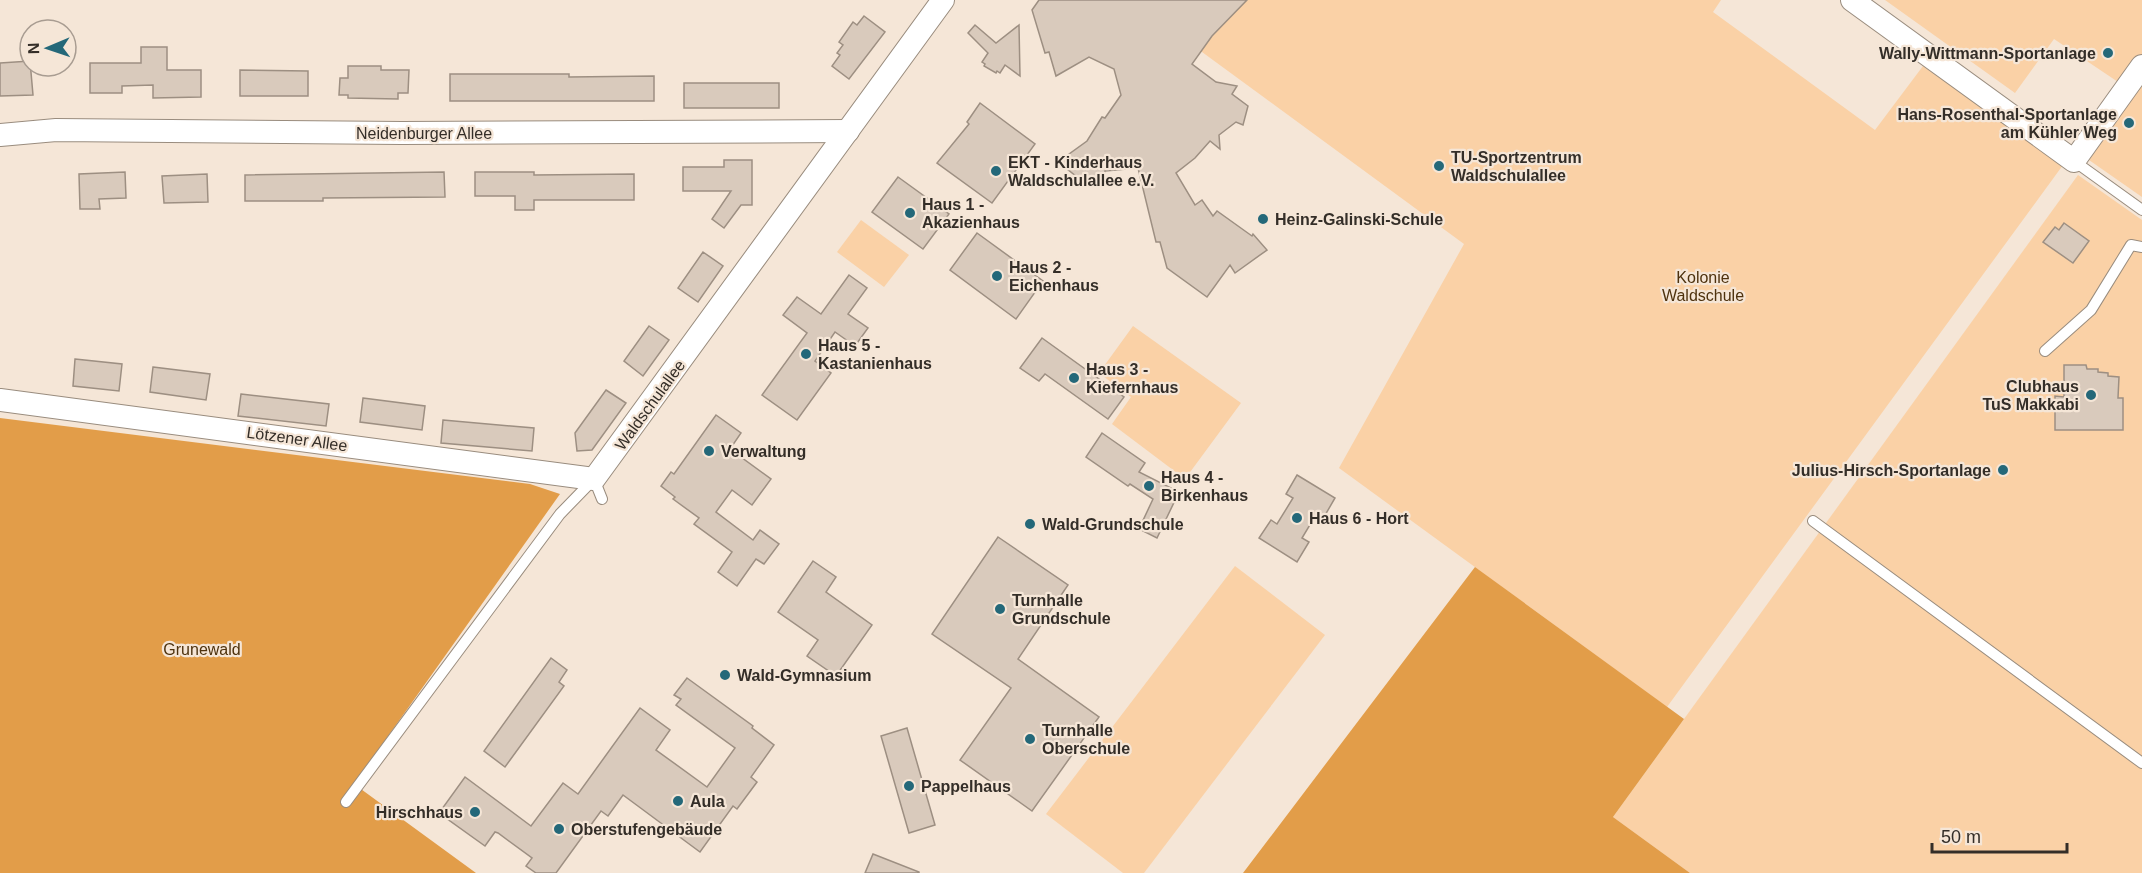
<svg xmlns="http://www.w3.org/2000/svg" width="2142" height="873" font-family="Helvetica,sans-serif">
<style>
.green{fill:#fad1a6}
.forest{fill:#e29d49}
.building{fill:#d9cabc;stroke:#9d8f82;stroke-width:1.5}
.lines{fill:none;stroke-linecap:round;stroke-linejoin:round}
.lane-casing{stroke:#998c7e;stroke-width:12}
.street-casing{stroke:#998c7e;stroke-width:24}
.lane{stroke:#fff;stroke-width:10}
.street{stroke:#fff;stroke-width:22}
.poi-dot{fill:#246879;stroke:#f5e6d7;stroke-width:2}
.labels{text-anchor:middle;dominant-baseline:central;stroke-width:4.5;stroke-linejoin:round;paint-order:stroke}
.poi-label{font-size:16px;font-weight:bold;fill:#342e28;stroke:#f5e6d7;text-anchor:start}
.street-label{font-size:16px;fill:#342e28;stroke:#f5e6d7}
.park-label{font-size:16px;fill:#4e320e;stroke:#f5e6d7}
</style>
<rect width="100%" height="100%" fill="#f5e6d7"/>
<g class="green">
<path d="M1131,0H1721L1713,12L1875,130L1923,66L2063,165L1667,707L1339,468L1464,244Z"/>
<path d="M1885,0H2142V66L2127,88L2054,39L2015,93Z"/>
<path d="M2142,85V197L2089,160Z"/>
<path d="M2078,175L2142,220V873H1690L1613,817Z"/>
<path d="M861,220L909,255L884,287L837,252Z"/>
<path d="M1133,326L1241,403L1185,479L1112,424L1131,397L1099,373Z"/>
<path d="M1235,566L1325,635L1144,873H1123L1046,814Z"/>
</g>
<g class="forest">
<path d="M0,418L530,484L560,494L354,784L476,873H0Z"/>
<path d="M1475,567L1684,719L1613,817L1690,873H1243Z"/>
</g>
<g class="building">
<path d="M1039,0H1247L1212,36L1192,64L1216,82L1237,86L1232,94L1248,106L1243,125L1236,122L1219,135L1220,149L1210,141L1195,158L1176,173L1195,205L1202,200L1213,216L1217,211L1252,236L1253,234L1267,250L1235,273L1230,265L1207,297L1167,268L1160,242H1156L1138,168L1105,171L1102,187L1085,183L1058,162L1087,141L1102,117L1105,118L1121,95L1114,69L1089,57L1056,76L1049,52L1045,53L1032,10Z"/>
<path d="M864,16L885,32L849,79L832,66L840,55L837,53L843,45L839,42L853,22L857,25Z"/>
<path d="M975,25L996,43L1019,25L1020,76L1005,65L1000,73L997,71L996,73L984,66L985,64L982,62L988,53L968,33Z"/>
<path d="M141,47H167V70H201V97L153,98V85L122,86V93H90V63H141Z"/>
<path d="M30,61L33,95L0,96V63Z"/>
<path d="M348,66H381V70H409L408,93H398V99L348,98V95H339L340,78H348Z"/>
<path d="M240,70L308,71V96H240Z"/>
<path d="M450,74H569V77L654,76V101H450Z"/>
<rect x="684" y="83" width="95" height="25"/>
<path d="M980,103L1035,144L992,203L937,163L969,124L967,122Z"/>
<path d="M724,160H752V205H741L724,228L712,219L731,191H683V167H724Z"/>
<path d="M125,172L126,198L99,199L100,209H80L79,174Z"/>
<path d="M444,172L445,197L323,198V201H245V175Z"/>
<path d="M475,172H534V175L634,174V200H534V210H515V196H475Z"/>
<path d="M207,174L208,202L164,203L162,176Z"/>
<path d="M898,177L949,214L923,249L872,212Z"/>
<path d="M2064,223L2089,241L2073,263L2043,242L2055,227L2059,230Z"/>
<path d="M977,233L1043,281L1016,319L950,270Z"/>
<path d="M703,252L723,266L698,302L678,288Z"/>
<path d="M849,275L867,288L848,314L868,328L855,346L835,332L815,361L831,373L797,420L762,395L807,333L783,315L797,297L821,314Z"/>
<path d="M649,326L669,340L643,376L624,361Z"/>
<path d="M1042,338L1124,397L1108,419L1045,374L1039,381L1020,368Z"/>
<path d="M75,359L122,364L119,391L73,386Z"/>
<path d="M2064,365H2086L2087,369H2098V372L2108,373V376L2119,377L2118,398H2123V430H2055V396L2064,397Z"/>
<path d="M153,367L210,374L206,400L150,392Z"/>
<path d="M606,390L626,403L592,450L577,451L575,433Z"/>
<path d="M241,394L329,404L326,426L238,416Z"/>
<path d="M363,398L425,406L422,430L360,422Z"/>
<path d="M716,415L741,433L730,449L771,479L752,505L732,490L716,512L753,540L760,530L779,544L764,564L756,559L737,586L718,572L732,552L694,524L699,518L673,499L675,497L661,486L671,472L674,474Z"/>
<path d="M443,420L534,428L532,451L441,443Z"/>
<path d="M1102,433L1145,463L1139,472L1179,492L1157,538L1139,529L1153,499L1130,484L1128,486L1086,457Z"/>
<path d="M1297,475L1335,498L1324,517L1317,513L1302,538L1309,542L1297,562L1259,538L1271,520L1277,524L1293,498L1286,494Z"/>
<path d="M998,537L1068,585L1018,659L1099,717L1032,811L960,760L1011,688L932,634Z"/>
<path d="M813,561L836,577L826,592L872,625L836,676L807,656L818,640L778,612Z"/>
<path d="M551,658L567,670L559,682L564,686L505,767L484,751Z"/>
<path d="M687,678L753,726L752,728L774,745L751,777L757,782L737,809L733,806L700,852L623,795L608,816L601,811L556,873H536L526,866L532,858L498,833L495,832L485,846L439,813L465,777L531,826L563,783L578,794L640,708L670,730L656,750L707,787L735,748L676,705L681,699L674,695Z"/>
<path d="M907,728L935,825L909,833L881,736Z"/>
<path d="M873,854L919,872V873H865Z"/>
</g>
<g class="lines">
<defs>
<g id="lane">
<path d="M2074,161L2142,210"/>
<path d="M2045,351L2091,310L2131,245L2142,247"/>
<path d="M1813,521L2142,763"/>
<path d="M346,802L560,514L594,479L602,499"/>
</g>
<g id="street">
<path d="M1852,0L2074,161L2142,66"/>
<path d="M0,135L56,130L402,133L848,131"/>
<path d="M0,400L594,479L943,0"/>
</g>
</defs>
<use href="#lane" class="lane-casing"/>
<use href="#street" class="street-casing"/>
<use href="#lane" class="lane"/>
<use href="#street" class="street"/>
</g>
<g class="poi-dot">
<circle cx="2108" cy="53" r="6"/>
<circle cx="2129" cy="123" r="6"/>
<circle cx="1439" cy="166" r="6"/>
<circle cx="996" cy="171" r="6"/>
<circle cx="910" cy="213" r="6"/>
<circle cx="1263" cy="219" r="6"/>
<circle cx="997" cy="276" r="6"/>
<circle cx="806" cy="354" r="6"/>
<circle cx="1074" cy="378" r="6"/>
<circle cx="2091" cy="395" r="6"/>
<circle cx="709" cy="451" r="6"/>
<circle cx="2003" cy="470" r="6"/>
<circle cx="1149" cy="486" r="6"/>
<circle cx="1297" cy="518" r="6"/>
<circle cx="1030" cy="524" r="6"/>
<circle cx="1000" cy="609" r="6"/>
<circle cx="725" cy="675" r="6"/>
<circle cx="1030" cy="739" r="6"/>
<circle cx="909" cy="786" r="6"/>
<circle cx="678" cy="801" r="6"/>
<circle cx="475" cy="812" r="6"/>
<circle cx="559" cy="829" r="6"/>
</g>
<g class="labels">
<g class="poi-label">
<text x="2096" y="53" text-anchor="end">Wally-Wittmann-Sportanlage</text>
<text x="2117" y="114" text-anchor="end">Hans-Rosenthal-Sportanlage<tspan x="2117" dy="18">am Kühler Weg</tspan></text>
<text x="1451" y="157">TU-Sportzentrum<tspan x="1451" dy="18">Waldschulallee</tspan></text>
<text x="1008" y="162">EKT - Kinderhaus<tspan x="1008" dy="18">Waldschulallee e.V.</tspan></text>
<text x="922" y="204">Haus 1 -<tspan x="922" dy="18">Akazienhaus</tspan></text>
<text x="1275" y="219">Heinz-Galinski-Schule</text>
<text x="1009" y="267">Haus 2 -<tspan x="1009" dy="18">Eichenhaus</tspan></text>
<text x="818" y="345">Haus 5 -<tspan x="818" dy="18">Kastanienhaus</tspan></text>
<text x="1086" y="369">Haus 3 -<tspan x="1086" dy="18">Kiefernhaus</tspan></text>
<text x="2079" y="386" text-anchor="end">Clubhaus<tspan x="2079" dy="18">TuS Makkabi</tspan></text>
<text x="721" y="451">Verwaltung</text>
<text x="1991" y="470" text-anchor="end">Julius-Hirsch-Sportanlage</text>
<text x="1161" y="477">Haus 4 -<tspan x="1161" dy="18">Birkenhaus</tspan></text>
<text x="1309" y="518">Haus 6 - Hort</text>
<text x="1042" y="524">Wald-Grundschule</text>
<text x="1012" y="600">Turnhalle<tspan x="1012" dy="18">Grundschule</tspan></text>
<text x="737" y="675">Wald-Gymnasium</text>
<text x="1042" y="730">Turnhalle<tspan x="1042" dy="18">Oberschule</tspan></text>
<text x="921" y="786">Pappelhaus</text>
<text x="690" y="801">Aula</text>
<text x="463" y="812" text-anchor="end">Hirschhaus</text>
<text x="571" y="829">Oberstufengebäude</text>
</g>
<g class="street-label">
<text x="424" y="133">Neidenburger Allee</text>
<text transform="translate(650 405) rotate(-54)">Waldschulallee</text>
<text transform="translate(297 439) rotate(8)">Lötzener Allee</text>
</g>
<g class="park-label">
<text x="1703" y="277">Kolonie<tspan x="1703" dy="18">Waldschule</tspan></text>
<text x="202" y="649">Grunewald</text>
</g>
</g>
<g transform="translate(48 48) rotate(268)"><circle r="28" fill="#f5e6d7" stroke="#a89c91" stroke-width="1.5"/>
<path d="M0-4.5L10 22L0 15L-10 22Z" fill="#246879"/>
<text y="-9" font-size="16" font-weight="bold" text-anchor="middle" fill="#342e28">N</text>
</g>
<path d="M1932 843v9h135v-9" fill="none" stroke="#342e28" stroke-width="3"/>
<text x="1941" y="843" font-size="18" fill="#342e28" stroke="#f5e6d7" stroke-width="4.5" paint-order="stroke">50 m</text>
</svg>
